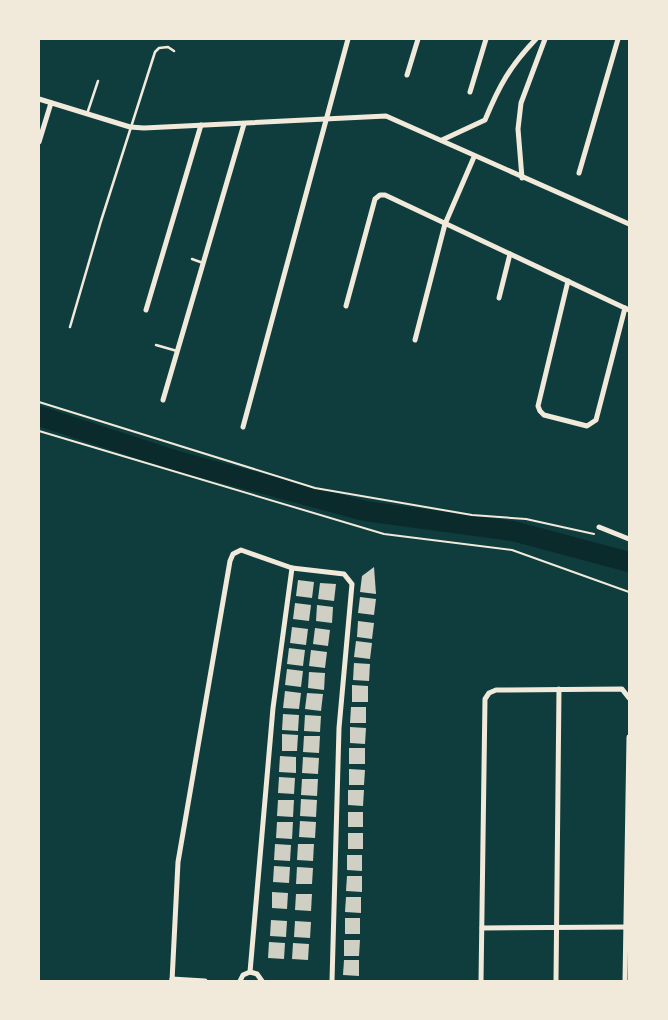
<svg xmlns="http://www.w3.org/2000/svg" width="668" height="1020" font-family="Quicksand,sans-serif">
<style>
.lines{fill:none;stroke-linecap:round;stroke-linejoin:round}
.river{stroke:#0a2a2b;stroke-width:20}
.building{fill:#cfcfc3}
.path{stroke:#f1e9da;stroke-width:2}
.service{stroke:#f1e9da;stroke-width:2.5}
.minor{stroke:#f1e9da;stroke-width:5}
</style>
<rect width="100%" height="100%" fill="#0f3d3e"/>
<g class="lines">
<path class="river" d="M39,416L177,461L365,511L513,531L629,562"/>
</g>
<g class="building">
<path d="M374,567L376,594L360,592L362,576Z"/>
<path d="M298,580L314,582L312,598L296,596Z"/>
<path d="M320,583L336,584L334,601L318,599Z"/>
<path d="M360,597L376,599L374,615L358,613Z"/>
<path d="M295,603L311,605L309,621L293,619Z"/>
<path d="M317,605L333,607L332,623L316,621Z"/>
<path d="M358,621L374,623L372,639L357,637Z"/>
<path d="M292,627L308,629L306,645L290,643Z"/>
<path d="M315,628L330,630L328,646L313,644Z"/>
<path d="M356,641L372,643L370,659L354,657Z"/>
<path d="M289,648L305,650L303,666L287,664Z"/>
<path d="M311,650L327,652L325,668L309,666Z"/>
<path d="M354,663L370,664L369,681L353,680Z"/>
<path d="M287,669L303,671L301,687L285,685Z"/>
<path d="M309,672L325,673L324,690L308,688Z"/>
<path d="M352,685L368,686V702H352Z"/>
<path d="M285,691L301,693L299,709L283,708Z"/>
<path d="M307,693L323,694L321,711L305,709Z"/>
<path d="M351,707H366V723H350Z"/>
<path d="M283,714L299,715L298,731L282,730Z"/>
<path d="M305,715L321,716L320,732L304,731Z"/>
<path d="M350,727L366,728L365,744L350,743Z"/>
<path d="M282,734L298,735L297,751H282Z"/>
<path d="M304,736H320L319,753L303,752Z"/>
<rect x="349" y="748" width="16" height="16"/>
<path d="M280,756L296,757V773L279,772Z"/>
<path d="M303,757L319,758L318,774L302,773Z"/>
<path d="M349,769L365,770L364,785H349Z"/>
<path d="M279,777L295,778L294,794L278,793Z"/>
<path d="M302,779H318L317,796L301,795Z"/>
<path d="M348,790H364L363,806L348,805Z"/>
<path d="M301,799L317,800L316,817L300,816Z"/>
<path d="M278,800H294L293,817L277,816Z"/>
<rect x="348" y="812" width="15" height="15"/>
<path d="M300,821L316,822L315,838L299,837Z"/>
<path d="M277,822H293L292,839L276,838Z"/>
<rect x="348" y="833" width="15" height="16"/>
<path d="M275,844L291,845L290,861L274,860Z"/>
<path d="M298,844H314L313,861L297,860Z"/>
<path d="M347,855H362V871L347,870Z"/>
<path d="M274,866L290,867L289,883L273,882Z"/>
<path d="M297,867L313,868L312,884H296Z"/>
<path d="M347,876H362V892L346,891Z"/>
<path d="M272,892L288,893L287,909L272,908Z"/>
<path d="M296,894H312L311,911L295,910Z"/>
<path d="M346,897H361V913L345,912Z"/>
<rect x="345" y="918" width="15" height="16"/>
<path d="M271,920L287,921L286,937L270,936Z"/>
<path d="M295,921L311,922L310,938L294,937Z"/>
<path d="M344,940H360L359,956H344Z"/>
<path d="M269,942L285,943L284,959L268,958Z"/>
<path d="M293,943L309,944L308,960L292,959Z"/>
<path d="M344,960H359V976L343,975Z"/>
</g>
<g class="lines">
<g class="path">
<path d="M39,402L315,488L472,515L526,519L594,534"/>
<path d="M39,431L384,534L512,550L629,592"/>
</g>
<g class="service">
<path d="M87,114L98,81"/>
<path d="M192,259L203,263"/>
<path d="M70,327L101,221L155,52L159,48L168,47L174,51"/>
<path d="M156,345L177,351"/>
</g>
<g class="minor">
<path d="M407,75L418,39"/>
<path d="M470,92L486,39"/>
<path d="M39,99L130,127L144,128L386,116L629,224"/>
<path d="M442,140L485,120C499,86 510,66 536,39"/>
<path d="M39,142L51,103"/>
<path d="M579,173L618,39"/>
<path d="M522,178L518,129L521,103L545,39"/>
<path d="M568,281L538,406L540,411L544,415L587,426L596,420L625,308"/>
<path d="M499,298L510,254"/>
<path d="M346,306L375,199L380,195H385L629,310"/>
<path d="M146,310L201,125"/>
<path d="M415,340L445,224L474,157"/>
<path d="M163,400L244,124"/>
<path d="M243,427L348,39"/>
<path d="M599,527L629,539"/>
<path d="M482,928L629,927"/>
<path d="M250,972L273,708L292,568"/>
<path d="M172,979L205,981"/>
<path d="M172,981L178,862L230,561L233,554L241,550L292,568L344,574L352,584L339,728L332,981"/>
<path d="M240,981L243,975L250,972L257,974L262,981"/>
<path d="M481,981L485,699L489,693L496,690L622,689L629,698"/>
<path d="M556,981L559,689"/>
<path d="M625,981L629,737"/>
</g>
</g>
<rect width="668" height="1020" fill="none" stroke="#f1e9da" stroke-width="80"/>
</svg>
